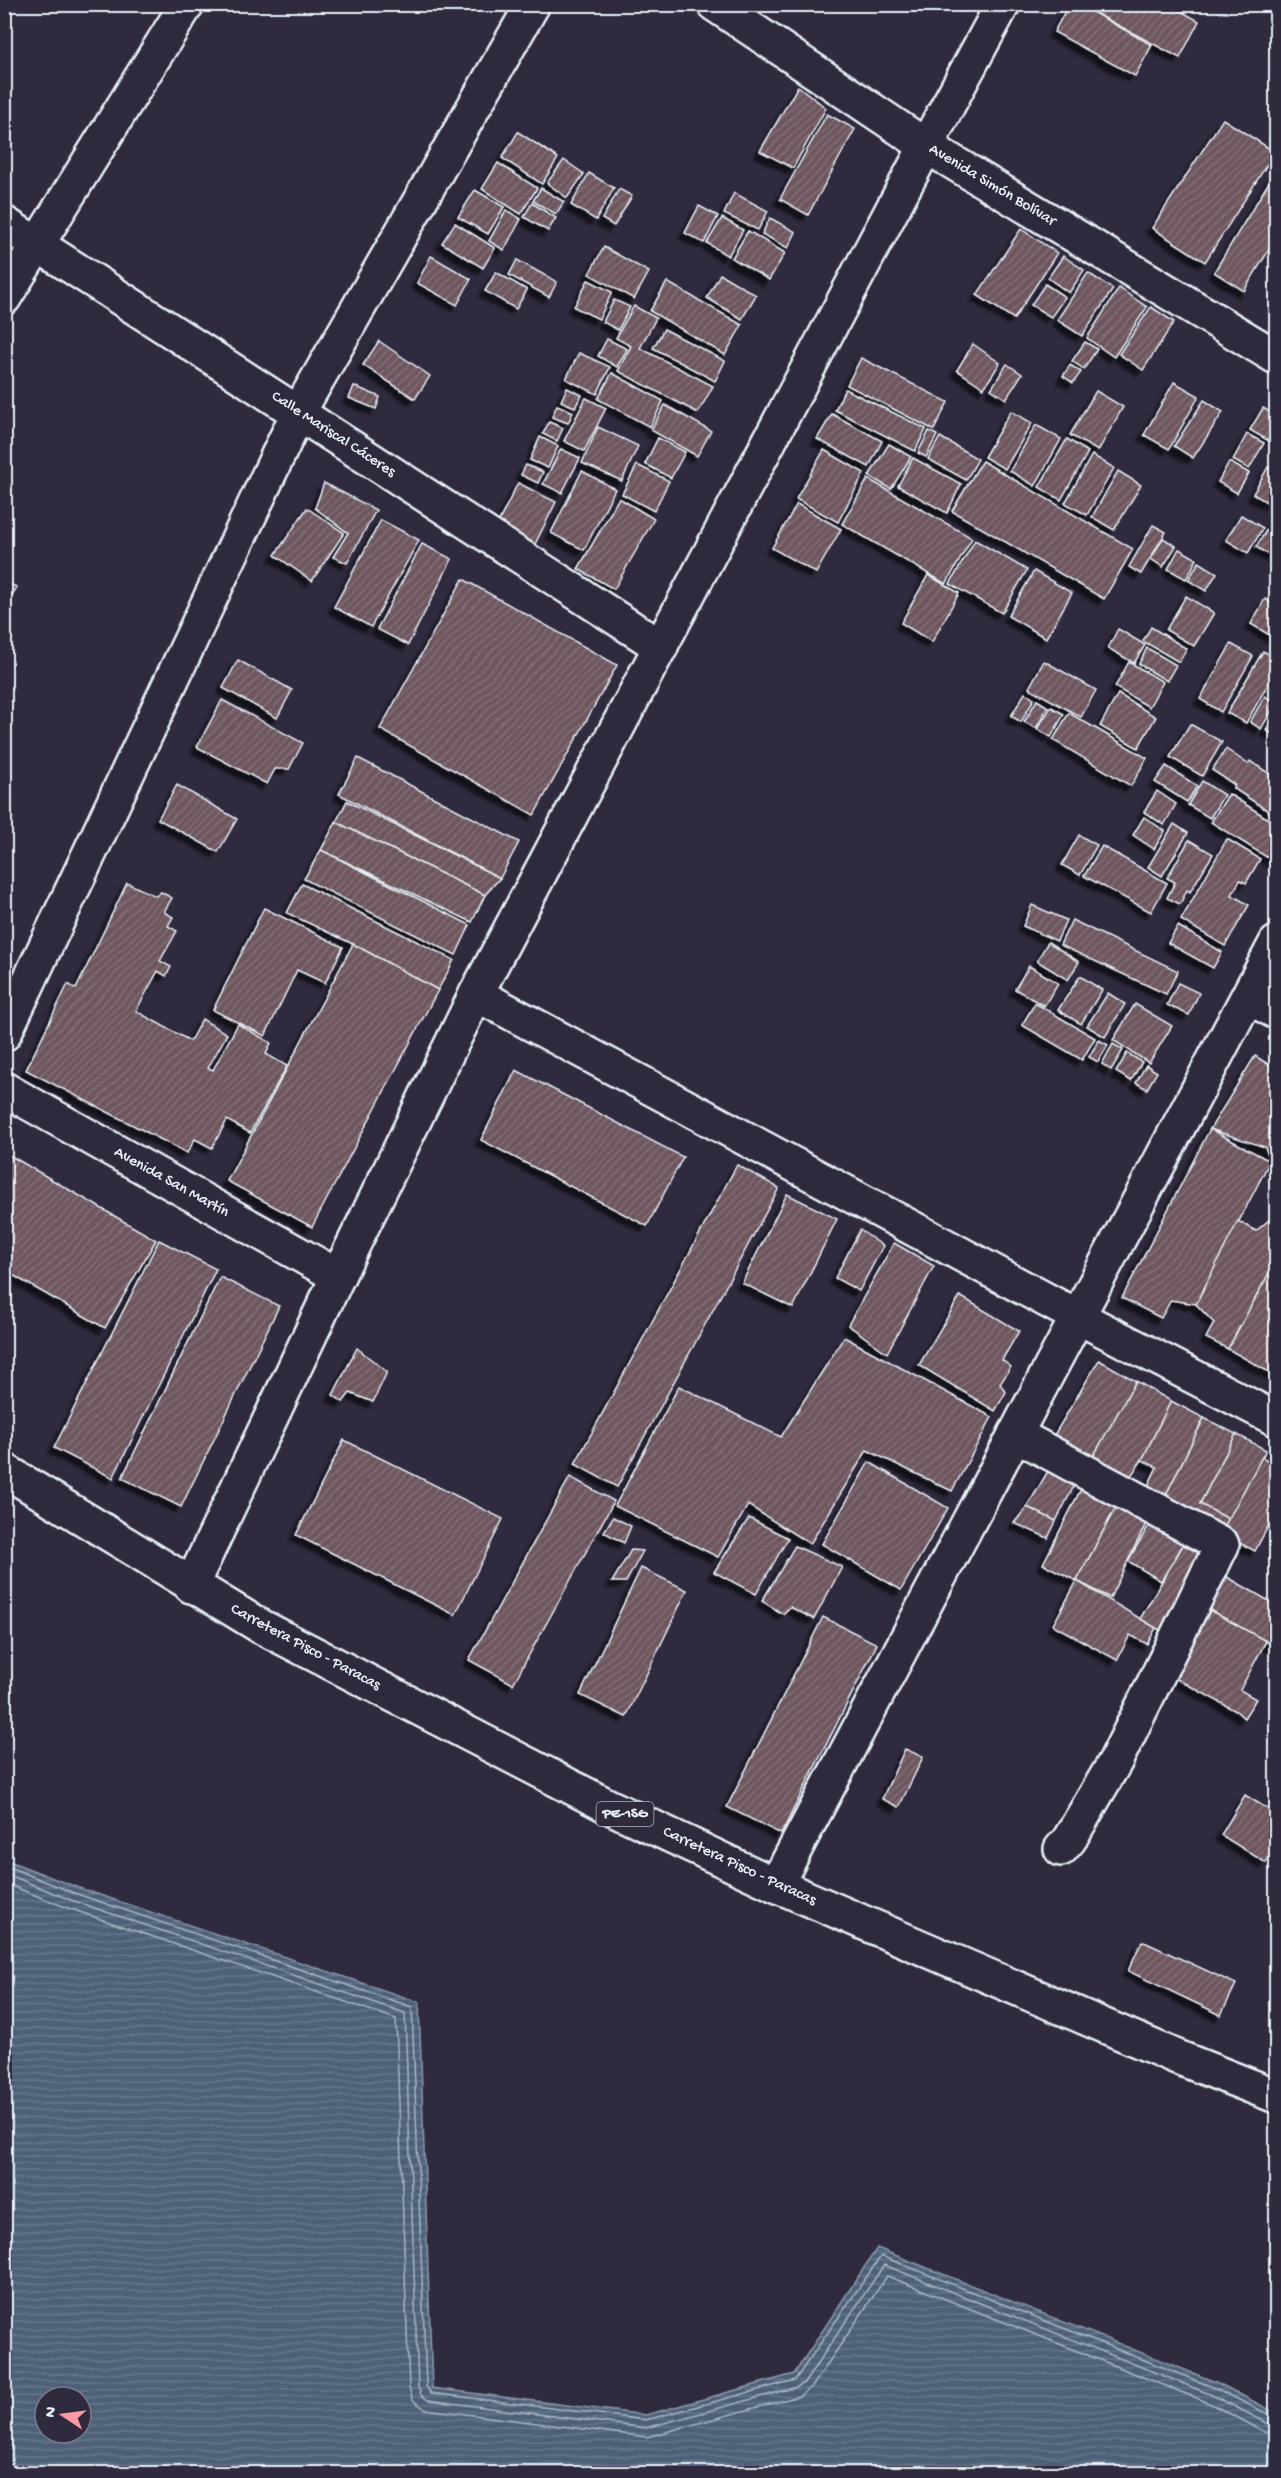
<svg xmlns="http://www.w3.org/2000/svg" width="1281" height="2478" font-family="'Gochi Hand',sans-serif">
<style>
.water{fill:url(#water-rules);stroke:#8b9bab;stroke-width:1.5;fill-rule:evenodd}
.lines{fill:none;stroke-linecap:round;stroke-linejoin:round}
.shore{stroke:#aab7c5;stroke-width:1.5}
.building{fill:url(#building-hatch);stroke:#e8f1f8;stroke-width:1.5;filter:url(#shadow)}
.minor-casing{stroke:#e8f1f8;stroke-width:38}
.major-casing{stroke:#e8f1f8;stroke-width:38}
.minor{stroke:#2f2a3d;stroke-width:33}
.major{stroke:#2f2a3d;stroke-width:33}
.labels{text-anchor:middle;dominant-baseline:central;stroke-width:4.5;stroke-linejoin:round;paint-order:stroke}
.shield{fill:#2f2a3d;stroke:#b0b5c0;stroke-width:1.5}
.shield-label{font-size:15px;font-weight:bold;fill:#e8f1f8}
.street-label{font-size:16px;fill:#e8f1f8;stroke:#2f2a3d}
</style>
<defs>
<pattern id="water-rules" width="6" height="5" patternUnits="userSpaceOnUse" patternTransform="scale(1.5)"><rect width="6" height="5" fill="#4d6178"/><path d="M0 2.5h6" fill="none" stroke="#67788c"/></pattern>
<pattern id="building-hatch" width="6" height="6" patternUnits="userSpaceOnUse" patternTransform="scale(1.5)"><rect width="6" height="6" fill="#6e575f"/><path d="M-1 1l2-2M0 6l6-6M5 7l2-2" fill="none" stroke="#837077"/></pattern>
<filter id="shadow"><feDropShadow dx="-5.5" dy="5.5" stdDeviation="1.5" flood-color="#0009"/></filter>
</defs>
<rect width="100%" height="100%" fill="#2f2a3d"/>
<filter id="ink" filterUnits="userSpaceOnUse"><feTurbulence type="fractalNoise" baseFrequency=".0167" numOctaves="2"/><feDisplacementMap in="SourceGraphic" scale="12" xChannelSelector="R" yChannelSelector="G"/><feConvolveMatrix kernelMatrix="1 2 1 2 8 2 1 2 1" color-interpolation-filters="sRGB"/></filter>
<g filter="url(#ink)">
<path class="water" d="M4,1859L76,1887L419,2002L432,2388L646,2415L794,2374L877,2248L1218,2383L1276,2413V2473H5ZM45,2397H81V2433H45Z"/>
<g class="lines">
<g class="shore">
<path d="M4,1865L74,1893L412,2007L426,2386L431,2393L646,2420L795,2380L881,2256L1215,2388L1276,2418"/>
<path d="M4,1873L71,1900L405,2013L418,2387L421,2395L428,2400L646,2428L797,2387L805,2382L884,2265L1212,2395L1269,2424L1276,2425"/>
<path d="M4,1883L68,1908L396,2019L409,2388L413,2400L425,2409L647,2437L799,2396L812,2387L887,2276L1209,2403L1265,2432L1276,2434"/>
</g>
</g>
<g class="building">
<path d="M1069,4H1078L1152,45L1135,76L1054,32Z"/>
<path d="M1078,4H1168L1199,21L1180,58Z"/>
<path d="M798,86L826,108L793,168L760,151Z"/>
<path d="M827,114L855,129L808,215L780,199Z"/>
<path d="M1223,119L1275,152L1205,262L1152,228Z"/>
<path d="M518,132L558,158L542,184L502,158Z"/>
<path d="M564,160L584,174L567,198L547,183Z"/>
<path d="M498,163L537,188L521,214L482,189Z"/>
<path d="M589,173L614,188L596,220L571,205Z"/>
<path d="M1274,174L1276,175V238L1244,291L1214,272Z"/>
<path d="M541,188L564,202L556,214L533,201Z"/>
<path d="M619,189L632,196L614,226L602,219Z"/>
<path d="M475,190L504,207L488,234L458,217Z"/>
<path d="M734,193L768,211L758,230L724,214Z"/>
<path d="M532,203L556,218L548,231L524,217Z"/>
<path d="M699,206L718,216L704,243L685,233Z"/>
<path d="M506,210L521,219L504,250L489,241Z"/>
<path d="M722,218L743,230L728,256L707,243Z"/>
<path d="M770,218L796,232L788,248L762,234Z"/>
<path d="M455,223L495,248L483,268L442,243Z"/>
<path d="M1021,229L1057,253L1014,319L977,295Z"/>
<path d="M748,231L785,253L769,280L732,258Z"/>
<path d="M604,247L649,272L634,299L589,274Z"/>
<path d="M431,256L471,279L457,305L417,283Z"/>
<path d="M1063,256L1084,270L1069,293L1048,278Z"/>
<path d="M517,260L557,282L549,297L509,275Z"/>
<path d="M496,272L527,290L516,309L485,291Z"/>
<path d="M1088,273L1113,289L1082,336L1057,320Z"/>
<path d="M720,274L756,295L742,319L707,298Z"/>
<path d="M588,280L612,292L599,319L574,307Z"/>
<path d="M667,282L742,325L725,355L650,311Z"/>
<path d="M1045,284L1065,297L1051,317L1031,305Z"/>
<path d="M1119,288L1147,307L1114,357L1087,338Z"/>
<path d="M614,300L630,307L618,330L603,322Z"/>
<path d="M634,306L656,318L640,348L713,386L698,413L618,371L631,346L616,338Z"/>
<path d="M1151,307L1174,322L1143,370L1119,354Z"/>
<path d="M664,329L725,361L715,381L653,348Z"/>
<path d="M607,339L627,349L617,367L598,356Z"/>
<path d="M379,341L430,376L415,399L363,365Z"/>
<path d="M1085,342L1097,349L1084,369L1072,361Z"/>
<path d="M973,344L1000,363L984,388L957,370Z"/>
<path d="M579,353L610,367L597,394L566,379Z"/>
<path d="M861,358L948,402L934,430L847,385Z"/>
<path d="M1007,364L1022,374L1006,399L991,389Z"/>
<path d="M1070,365L1081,372L1073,383L1063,376Z"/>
<path d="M612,373L663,401L650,427L598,399Z"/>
<path d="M1174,382L1199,396L1169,449L1144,435Z"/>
<path d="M354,386L380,397L376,409L349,398Z"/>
<path d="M567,388L582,395L575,407L561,401Z"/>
<path d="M845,389L926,429L915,451L835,410Z"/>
<path d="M1096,391L1123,407L1098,451L1070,435Z"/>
<path d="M586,398L606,408L584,451L564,441Z"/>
<path d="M1204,400L1223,412L1193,458L1174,446Z"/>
<path d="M557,405L573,412L568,423L552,417Z"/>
<path d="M665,405L711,431L697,456L651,430Z"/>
<path d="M1263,408L1276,416V429L1269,441L1250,430Z"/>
<path d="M1011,411L1032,423L1005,469L984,457Z"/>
<path d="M832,414L882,441L869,467L817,439Z"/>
<path d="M549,422L563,428L557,441L543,434Z"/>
<path d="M1036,425L1061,439L1035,486L1010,471Z"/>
<path d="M598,427L638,446L622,481L582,463Z"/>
<path d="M929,431L937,435L926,457L918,453Z"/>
<path d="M1247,434L1264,443L1249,469L1233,460Z"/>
<path d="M540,437L558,446L548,468L530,460Z"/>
<path d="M940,437L978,459L966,480L928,459Z"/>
<path d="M658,438L685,452L671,478L645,464Z"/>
<path d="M1067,439L1088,452L1061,500L1039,487Z"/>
<path d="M889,444L911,457L891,489L869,476Z"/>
<path d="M561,449L580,458L562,493L543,484Z"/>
<path d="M824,450L864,473L838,522L796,499Z"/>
<path d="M1092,455L1114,468L1087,515L1065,503Z"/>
<path d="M913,458L961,484L947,513L898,486Z"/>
<path d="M982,461L1133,549L1104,599L952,511Z"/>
<path d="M1229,462L1249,473L1237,493L1218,482Z"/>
<path d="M526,465L543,472L538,483L521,475Z"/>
<path d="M637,465L669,481L654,511L622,494Z"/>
<path d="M1268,467L1276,472V494L1270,504L1253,494Z"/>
<path d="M582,471L615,489L584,550L551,533Z"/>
<path d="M1118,471L1141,485L1114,530L1092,517Z"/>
<path d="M868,479L972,538L946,584L842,524Z"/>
<path d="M324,483L376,510L347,563L333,557L348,533L315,508Z"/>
<path d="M518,483L556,502L533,548L495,529Z"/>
<path d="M619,498L654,519L614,589L578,569Z"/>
<path d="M797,504L841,529L816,573L772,548Z"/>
<path d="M307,508L344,533L312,581L275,555Z"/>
<path d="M1241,515L1263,528L1248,553L1226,540Z"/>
<path d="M381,520L419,540L371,627L334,607Z"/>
<path d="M1272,521L1276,524V559L1256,547Z"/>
<path d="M1153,525L1166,532L1141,574L1129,567Z"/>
<path d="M1163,538L1176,546L1163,567L1151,559Z"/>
<path d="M975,540L1027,570L1002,613L950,584Z"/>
<path d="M422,544L452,559L408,645L377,629Z"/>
<path d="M1179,549L1197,559L1186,579L1168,569Z"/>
<path d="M1199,562L1217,573L1206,591L1188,580Z"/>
<path d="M1034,571L1072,593L1046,638L1008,616Z"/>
<path d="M928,575L959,593L932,642L901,623Z"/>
<path d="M463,579L617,665L534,815L380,729Z"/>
<path d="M4,582L17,587L4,608Z"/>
<path d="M1186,596L1214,613L1194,646L1166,630Z"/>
<path d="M1265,599L1276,606V639L1251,624Z"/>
<path d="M1151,627L1187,649L1179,662L1143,641Z"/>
<path d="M1118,629L1145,645L1134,663L1108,648Z"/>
<path d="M1231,644L1253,656L1221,712L1200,699Z"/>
<path d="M1147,648L1176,665L1167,681L1139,664Z"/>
<path d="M1263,651L1276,658V670L1246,723L1227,713Z"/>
<path d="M238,660L292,690L277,718L223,688Z"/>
<path d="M1044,661L1096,690L1081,717L1029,688Z"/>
<path d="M1129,662L1163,682L1149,707L1115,687Z"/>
<path d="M1025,693L1034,699L1021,722L1011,716Z"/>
<path d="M1118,694L1156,717L1138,748L1100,726Z"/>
<path d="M1265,696L1276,703L1261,729L1250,722Z"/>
<path d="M222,700L303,743L289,769H275L267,784L197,747Z"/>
<path d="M1037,700L1048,707L1036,728L1024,722Z"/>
<path d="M1051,707L1064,714L1051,737L1037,729Z"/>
<path d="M1276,712V736L1266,730Z"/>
<path d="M1069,713L1147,758L1131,786L1053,740Z"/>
<path d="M1190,724L1222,742L1202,776L1170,757Z"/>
<path d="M1226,749L1248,764L1250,761L1276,778V816L1233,788L1235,785L1212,770Z"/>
<path d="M358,758L519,842L500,878L339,794Z"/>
<path d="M1166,766L1197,786L1187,802L1155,782Z"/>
<path d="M1202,781L1224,795L1210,818L1188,805Z"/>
<path d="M177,785L237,819L218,852L158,819Z"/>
<path d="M1157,791L1176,804L1164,825L1144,812Z"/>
<path d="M1229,794L1276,824V863L1211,822Z"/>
<path d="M347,801L500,878L485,895L336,822Z"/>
<path d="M1144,817L1165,831L1154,849L1133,835Z"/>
<path d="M336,822L485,895L472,922L321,850Z"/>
<path d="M1174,824L1188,833L1162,876L1148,867Z"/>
<path d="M1079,835L1097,845L1080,875L1062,865Z"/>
<path d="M1227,839L1260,859L1246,883L1240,880L1232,895L1249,905L1225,946L1181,920Z"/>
<path d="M1189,840L1213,854L1190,892L1187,890L1180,904L1167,898L1175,882L1167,878Z"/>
<path d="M1102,846L1167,883L1151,912L1084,876Z"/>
<path d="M321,850L470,925L456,955L304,879Z"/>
<path d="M127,883L156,896L161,892L172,898L164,912L173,917L168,926L177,931L160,961L171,967L166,976L158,971L136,1011L190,1041L202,1019L227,1034L208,1068L213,1070L238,1024L271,1043L266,1054L287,1066L250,1133L227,1120L212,1148L195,1139L187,1153L26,1070L68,984L76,989Z"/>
<path d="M302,884L454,960L438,990L353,944L287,913Z"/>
<path d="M1032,905L1066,920L1057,941L1023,926Z"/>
<path d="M264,908L343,947L325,983L297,970L265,1036L213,1010Z"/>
<path d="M1072,920L1178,971L1166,994L1060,945Z"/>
<path d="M1178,926L1222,952L1213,968L1168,943Z"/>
<path d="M1048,942L1079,962L1068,980L1037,961Z"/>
<path d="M353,944L438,990L312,1227L227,1181Z"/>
<path d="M1029,966L1058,983L1044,1006L1015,989Z"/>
<path d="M1080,976L1102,990L1081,1024L1058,1010Z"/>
<path d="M1178,983L1199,993L1189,1015L1167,1005Z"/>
<path d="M1108,993L1125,1004L1105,1037L1087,1026Z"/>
<path d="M1035,1003L1095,1038L1082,1060L1022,1025Z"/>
<path d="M1135,1004L1172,1026L1149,1063L1113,1040Z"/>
<path d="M1099,1040L1108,1045L1098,1062L1089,1057Z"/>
<path d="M1113,1044L1123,1050L1111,1070L1102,1064Z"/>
<path d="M1127,1053L1142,1062L1131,1081L1116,1072Z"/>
<path d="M1255,1056L1276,1069V1151L1270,1161L1265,1147L1210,1129Z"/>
<path d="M1146,1065L1157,1072L1147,1089L1136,1083Z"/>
<path d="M516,1070L683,1157L647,1226L481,1140Z"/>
<path d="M1210,1129L1270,1161L1196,1304L1171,1300L1161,1318L1122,1298Z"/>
<path d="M4,1152L156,1240L105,1328L4,1270Z"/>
<path d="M737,1165L779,1188L617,1487L575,1464Z"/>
<path d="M787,1194L837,1219L793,1308L742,1283Z"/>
<path d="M1269,1220L1276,1224V1260L1228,1349L1206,1338L1214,1323L1196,1304L1238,1221L1256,1231Z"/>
<path d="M860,1230L883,1246L859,1291L835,1278Z"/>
<path d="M159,1240L216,1269L113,1478L54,1448Z"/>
<path d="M894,1243L934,1266L887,1353L848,1325Z"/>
<path d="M1276,1260V1376L1228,1349Z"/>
<path d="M220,1277L279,1306L181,1507L122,1478Z"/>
<path d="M960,1296L1019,1331L1002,1360L1011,1367L1000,1384L1006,1392L995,1411L919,1365Z"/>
<path d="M844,1337L992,1417L952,1491L867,1450L810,1544L748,1505L718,1557L615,1506L679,1386L781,1437Z"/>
<path d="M357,1348L387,1372L373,1402L350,1393L343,1402L333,1395Z"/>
<path d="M1099,1360L1136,1381L1089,1464L1050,1442Z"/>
<path d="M1136,1381L1171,1401L1142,1460L1125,1484L1089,1464Z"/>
<path d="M1171,1401L1204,1418L1163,1501L1145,1492L1157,1467L1142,1460Z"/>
<path d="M1204,1418L1236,1434L1200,1504L1229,1519L1221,1533L1163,1501Z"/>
<path d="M1236,1434L1266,1450L1229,1519L1200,1504Z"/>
<path d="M344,1440L503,1519L455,1615L296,1535Z"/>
<path d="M1262,1457L1276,1465V1511L1255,1551L1221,1533Z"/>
<path d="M869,1462L948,1508L901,1590L822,1544Z"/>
<path d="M1051,1466L1076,1482L1056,1521L1027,1507Z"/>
<path d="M570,1477L614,1501L513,1684L469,1660Z"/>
<path d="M1084,1483L1119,1501L1077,1581L1043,1564Z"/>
<path d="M1119,1501L1149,1517L1110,1598L1077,1581Z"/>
<path d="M1027,1507L1056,1521L1048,1538L1014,1523Z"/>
<path d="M613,1517L631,1526L624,1543L604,1532Z"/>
<path d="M749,1518L788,1538L756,1594L714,1572Z"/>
<path d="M1152,1520L1186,1540L1161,1581L1128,1561Z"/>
<path d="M1186,1540L1214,1558L1172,1637L1140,1619Z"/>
<path d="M795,1546L842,1567L814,1619L790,1607L783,1614L762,1601Z"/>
<path d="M631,1550L643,1551L626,1582H612Z"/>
<path d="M641,1568L687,1590L626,1717L580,1695Z"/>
<path d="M1222,1574L1276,1605V1650L1266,1641L1202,1606Z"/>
<path d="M1077,1581L1156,1628L1147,1644L1130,1635L1117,1660L1053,1625Z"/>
<path d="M1202,1606L1266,1641L1240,1690L1256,1699L1244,1718L1236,1711L1166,1673Z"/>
<path d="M823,1617L877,1644L781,1834L727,1807Z"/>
<path d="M905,1749L923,1757L899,1807L882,1799Z"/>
<path d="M1245,1795L1276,1814V1846L1266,1863L1221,1835Z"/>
<path d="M1142,1941L1236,1984L1221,2015L1128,1971Z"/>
</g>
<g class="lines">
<defs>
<g id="minor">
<path d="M714,4L926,146L1276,357"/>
<path d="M4,223L661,647"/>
<path d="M4,298L187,4"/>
<path d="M476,994L1078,1317L1276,1419"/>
<path d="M1248,997L1276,1012"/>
<path d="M4,1034L298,413L533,4"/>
<path d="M4,1089L338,1276"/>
<path d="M1015,1434L1222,1545L1115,1762L1069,1840L1061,1849"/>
<path d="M191,1586L338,1276L476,994L926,146L1003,4"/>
<path d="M776,1885L1276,943"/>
</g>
<path id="major" d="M4,1470L260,1626L608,1806L776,1885L1177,2057L1276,2096"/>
</defs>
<use href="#minor" class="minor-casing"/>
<use href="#major" class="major-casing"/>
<use href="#minor" class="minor"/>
<use href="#major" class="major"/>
</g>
</g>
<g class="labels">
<rect class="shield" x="596.5" y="1802" width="57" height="24" rx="4.5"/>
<g class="shield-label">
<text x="625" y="1814">PE-1SG</text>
</g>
<g class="street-label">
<text transform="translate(992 186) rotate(31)">Avenida Simón Bolívar</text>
<text transform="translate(333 435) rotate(33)">Calle Mariscal Cáceres</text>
<text transform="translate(171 1183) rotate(29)">Avenida San Martín</text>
<text transform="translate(305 1648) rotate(28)">Carretera Pisco - Paracas</text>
<text transform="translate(739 1867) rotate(25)">Carretera Pisco - Paracas</text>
</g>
</g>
<rect width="1281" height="2478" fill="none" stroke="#2f2a3d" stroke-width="24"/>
<rect x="12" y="12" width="1257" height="2454" fill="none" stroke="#e8f1f8" stroke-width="2" filter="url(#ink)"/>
<g transform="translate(63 2415) rotate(283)"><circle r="28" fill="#2f2a3d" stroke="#797a88" stroke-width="1.5"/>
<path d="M0-4.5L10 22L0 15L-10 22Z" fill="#ff9aa2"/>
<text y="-9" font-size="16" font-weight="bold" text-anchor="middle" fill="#e8f1f8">N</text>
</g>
</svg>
